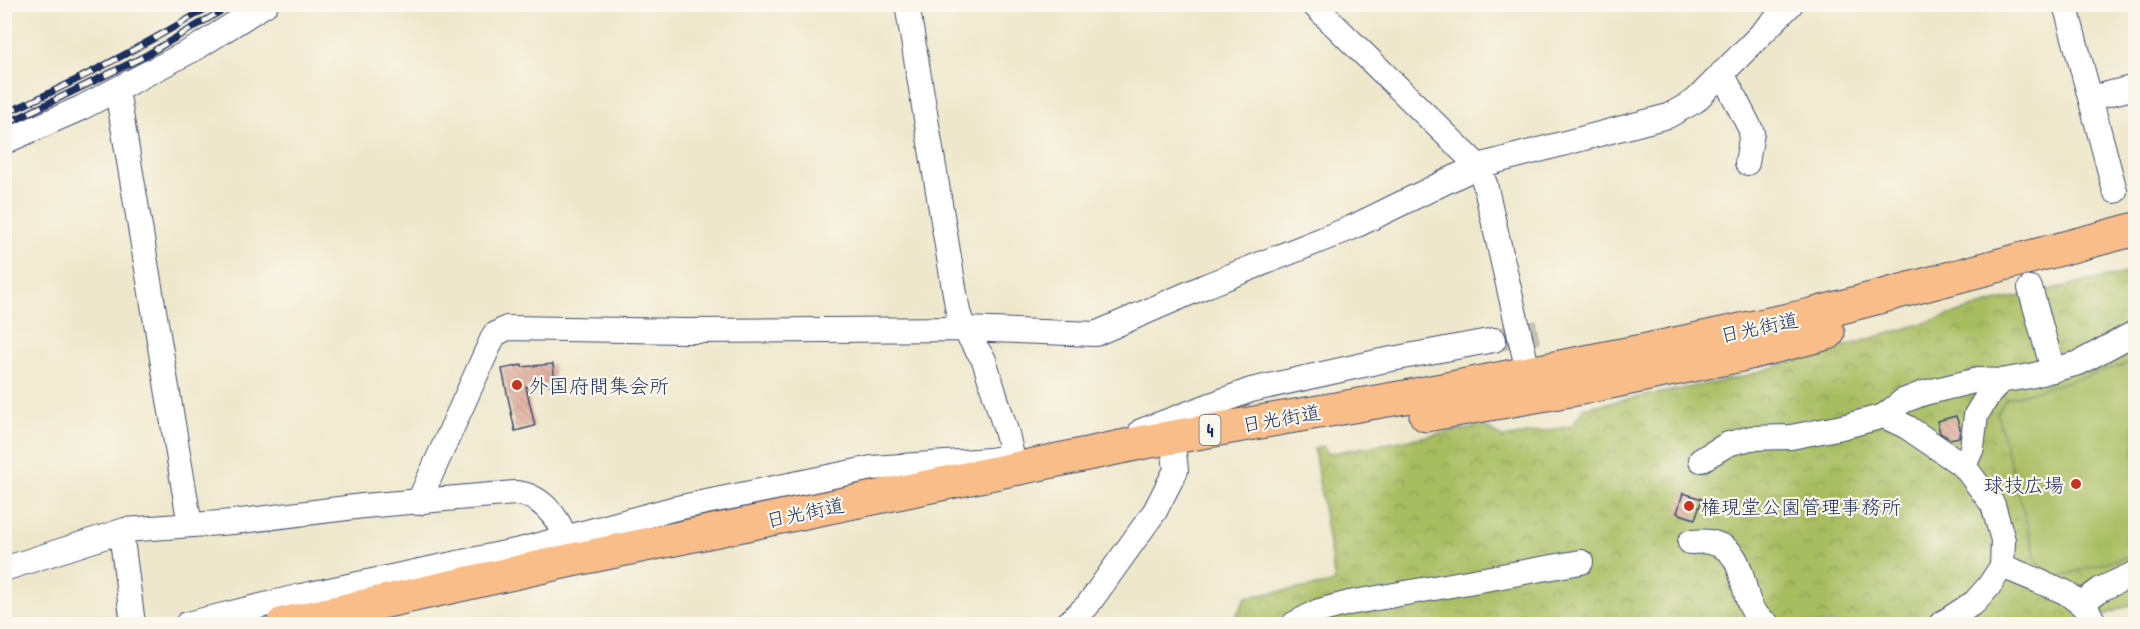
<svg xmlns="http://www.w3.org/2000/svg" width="2140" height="629" font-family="'Patrick Hand','Klee One',sans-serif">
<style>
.park{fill:url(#park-crowns);stroke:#627660;stroke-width:1.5}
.pitch{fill:#a8bd61;stroke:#627660;stroke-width:1.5}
.building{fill:url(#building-back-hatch)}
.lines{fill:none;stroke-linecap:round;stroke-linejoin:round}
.minor-tunnel{stroke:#c4c2b5;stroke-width:24;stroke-dasharray:24 12;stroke-linecap:butt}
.minor-casing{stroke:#3b4b6e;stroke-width:26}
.highway-casing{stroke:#3b4b6e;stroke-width:35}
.minor{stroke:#fff;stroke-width:24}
.highway{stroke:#f8bd89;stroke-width:33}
.rail-casing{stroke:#1b2f5e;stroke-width:7}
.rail{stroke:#fbf7ec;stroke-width:4.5;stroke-dasharray:14;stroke-linecap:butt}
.poi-dot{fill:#c8321e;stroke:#fbf7ec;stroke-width:2}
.labels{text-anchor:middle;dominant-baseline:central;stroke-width:4.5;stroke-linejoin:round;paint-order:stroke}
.shield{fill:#fbf7ec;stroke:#5e6b89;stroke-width:1.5}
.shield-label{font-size:18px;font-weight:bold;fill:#1b2f5e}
.street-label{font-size:20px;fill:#1b2f5e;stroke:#fbf7ec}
.poi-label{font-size:20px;fill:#1b2f5e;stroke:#fbf7ec;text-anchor:start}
</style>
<defs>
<pattern id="park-crowns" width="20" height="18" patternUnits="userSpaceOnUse" patternTransform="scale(1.5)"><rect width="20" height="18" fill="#a8bd61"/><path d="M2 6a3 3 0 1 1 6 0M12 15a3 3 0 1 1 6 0" fill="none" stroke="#889a53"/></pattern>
<pattern id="building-back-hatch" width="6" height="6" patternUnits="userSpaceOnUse" patternTransform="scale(1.5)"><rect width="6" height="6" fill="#deaa98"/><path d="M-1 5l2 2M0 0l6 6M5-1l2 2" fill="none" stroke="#b38b7f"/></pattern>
</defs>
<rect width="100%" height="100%" fill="#fbf7ec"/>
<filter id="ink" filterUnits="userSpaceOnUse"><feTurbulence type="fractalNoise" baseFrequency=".0167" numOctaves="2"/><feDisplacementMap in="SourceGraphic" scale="12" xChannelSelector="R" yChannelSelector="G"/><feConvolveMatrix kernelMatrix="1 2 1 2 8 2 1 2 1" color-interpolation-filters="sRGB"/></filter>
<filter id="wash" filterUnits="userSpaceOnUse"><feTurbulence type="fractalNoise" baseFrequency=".008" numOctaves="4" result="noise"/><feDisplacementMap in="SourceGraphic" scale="24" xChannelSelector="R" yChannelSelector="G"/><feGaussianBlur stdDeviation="1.35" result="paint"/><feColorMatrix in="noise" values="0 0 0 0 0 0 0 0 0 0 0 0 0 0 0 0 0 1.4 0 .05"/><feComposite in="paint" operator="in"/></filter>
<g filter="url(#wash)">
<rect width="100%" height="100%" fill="#eee7cb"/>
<path class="park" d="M2135,271V603L2081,624H1232L1246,597L1335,583L1314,449L1323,446L1327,454L1484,426L1503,438L1573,426L1583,408L1738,378L1998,301Z"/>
<path class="pitch" d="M2135,360V554L2057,577L2038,565L1997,413L2006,399L2118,367Z"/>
<g id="blocks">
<g class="building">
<path d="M553,364L555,384L526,387L535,426L515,431L502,369L522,365V367Z"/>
<path d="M1956,416L1960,428L1959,437L1950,439L1940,433L1937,421Z"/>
<path d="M1683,493L1702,499L1695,519L1677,513Z"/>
</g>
</g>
</g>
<g filter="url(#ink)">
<use href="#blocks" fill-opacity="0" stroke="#3b4b6e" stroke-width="1.5"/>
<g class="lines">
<path class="minor-tunnel" d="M1494,340L1538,332"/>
<defs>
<g id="minor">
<path d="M907,4L958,312L964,329L984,360L1007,434L1015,469"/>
<path d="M1313,4L1478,166L1485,184L1532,389"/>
<path d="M2063,4L2066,8L2115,191"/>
<path d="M1722,73L1752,132L1747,163"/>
<path d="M117,90L190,525"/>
<path d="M2091,98L2136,87"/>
<path d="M4,142L81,108L196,48L266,4"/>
<path d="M2030,288L2053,370"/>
<path d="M1884,416L1903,401L1924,393L1978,380L2000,381L2030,376L2079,363L2136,332"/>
<path d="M1142,435L1141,431L1251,390L1381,361L1494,340"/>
<path d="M1701,460L1728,444L1751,438L1791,437L1842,427L1884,416L1907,427L1964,466L1993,505L2003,540L2002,566L1989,586L1975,602L1941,624"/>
<path d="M1964,466L1972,448L1976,415L1987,397L2000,381"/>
<path d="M418,503L494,335L507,328L686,331L964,329L1095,334L1208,285L1351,228L1478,166L1668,116L1695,101L1791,4"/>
<path d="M121,532L133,624"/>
<path d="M1690,542C1696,542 1704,541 1710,542C1746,550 1739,583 1751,607C1754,614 1761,620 1767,624"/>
<path d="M2002,566L2065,592L2086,607L2095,624"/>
<path d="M4,569L125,530L233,522L363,506L515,493C539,494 558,516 565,538"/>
<path d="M2081,604L2101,589L2136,573"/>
<path d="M187,624L301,596L520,550L672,509L872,468L990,460L1007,457"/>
<path d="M1067,624L1087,606L1155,511L1176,470L1172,437"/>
<path d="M1294,624L1319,611L1349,603L1581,562"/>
</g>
<g id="highway">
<path d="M1426,415L1576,389L1741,355L1828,333"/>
<path d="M283,624L568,561L1145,442L1405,397L1647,350L1811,315L2136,229"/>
</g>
</defs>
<use href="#minor" class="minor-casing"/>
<use href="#highway" class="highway-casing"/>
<use href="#minor" class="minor"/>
<use href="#highway" class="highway"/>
<defs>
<g id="rail">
<path d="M4,114C77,82 146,44 214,4"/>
<path d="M4,125L143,57L233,4"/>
</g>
</defs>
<use href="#rail" class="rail-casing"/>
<use href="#rail" class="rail"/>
</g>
</g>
<g class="poi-dot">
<circle cx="517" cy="385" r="6"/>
<circle cx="2076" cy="484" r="6"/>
<circle cx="1689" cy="506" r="6"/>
</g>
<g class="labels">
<rect class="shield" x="1199.5" y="415" width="21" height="30" rx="4.5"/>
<g class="shield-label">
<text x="1210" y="430">4</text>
</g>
<g class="street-label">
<text transform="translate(1759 327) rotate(-12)">日光街道</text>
<text transform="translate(1281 418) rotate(-10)">日光街道</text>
<text transform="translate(805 512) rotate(-12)">日光街道</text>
</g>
<g class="poi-label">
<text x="529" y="385">外国府間集会所</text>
<text x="2064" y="484" text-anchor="end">球技広場</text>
<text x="1701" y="506">権現堂公園管理事務所</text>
</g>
</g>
<rect width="2140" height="629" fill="none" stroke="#fbf7ec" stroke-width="24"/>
</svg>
